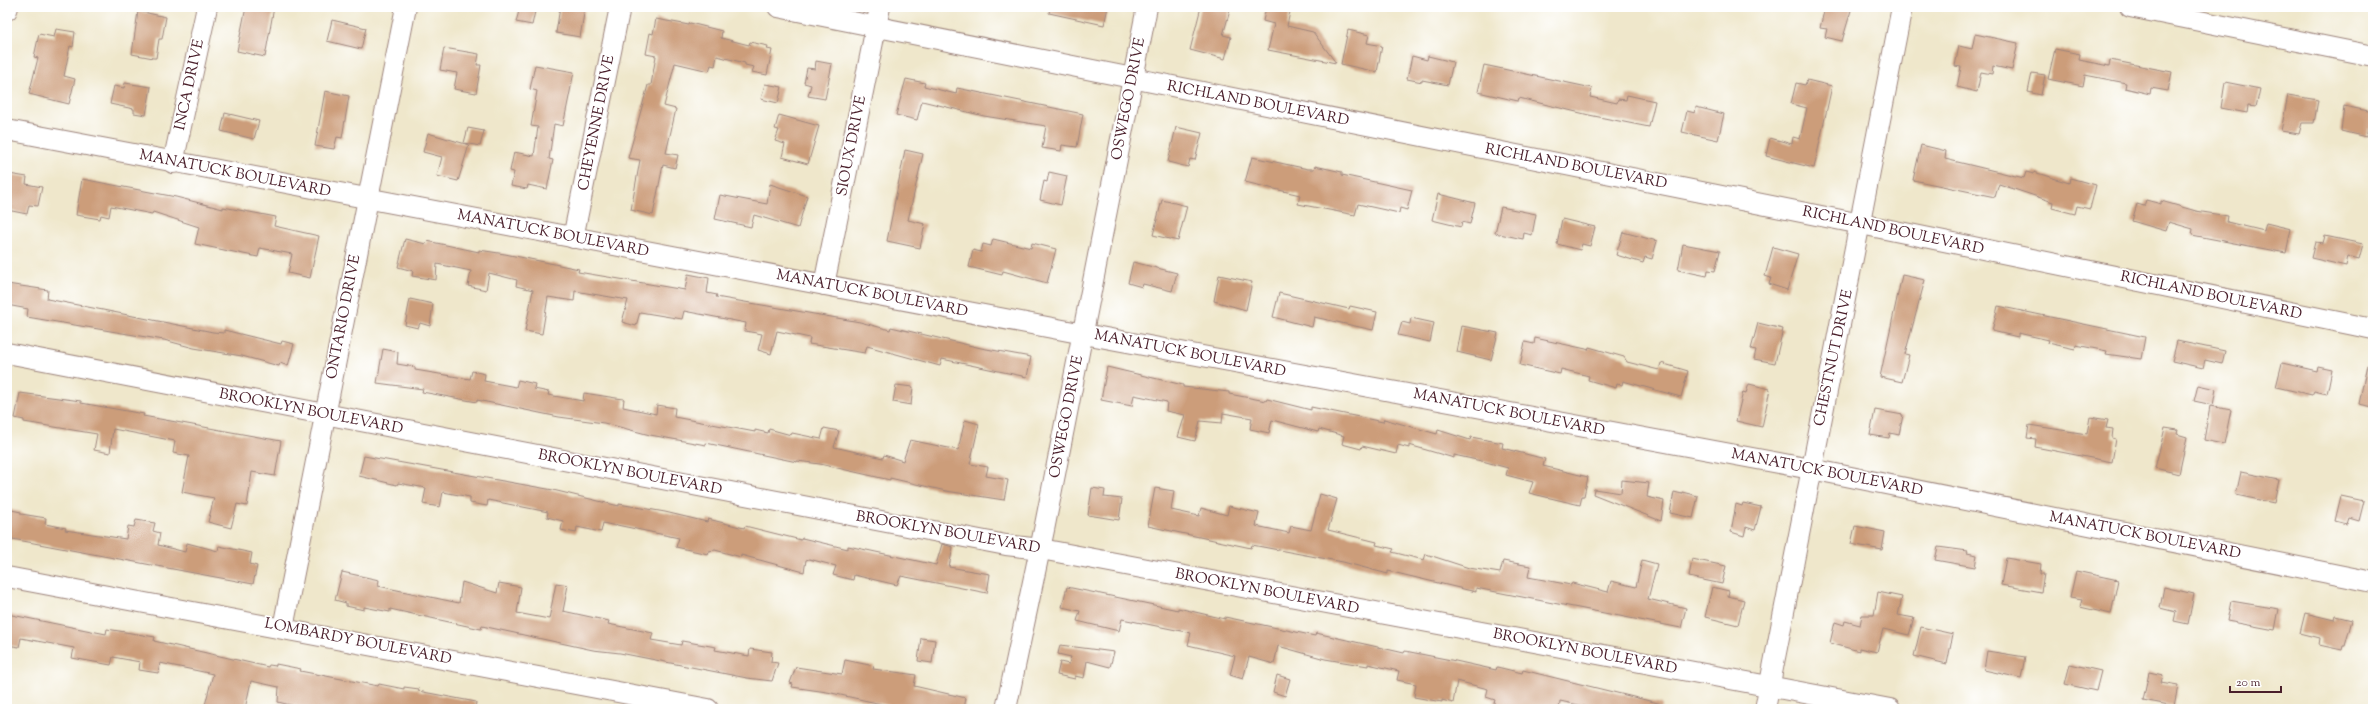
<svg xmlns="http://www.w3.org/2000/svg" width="2380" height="716" font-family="'Sorts Mill Goudy',serif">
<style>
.building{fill:#cc9d7a}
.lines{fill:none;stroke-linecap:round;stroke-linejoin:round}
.minor-casing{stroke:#9c837b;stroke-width:22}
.minor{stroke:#fff;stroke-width:20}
.labels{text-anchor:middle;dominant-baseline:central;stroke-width:3.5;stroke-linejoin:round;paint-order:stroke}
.street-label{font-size:15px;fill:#4a1f2b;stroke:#fff}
</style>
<rect width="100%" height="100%" fill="#fff"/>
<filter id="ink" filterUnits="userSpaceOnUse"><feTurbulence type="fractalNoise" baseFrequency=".025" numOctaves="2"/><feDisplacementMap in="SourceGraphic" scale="8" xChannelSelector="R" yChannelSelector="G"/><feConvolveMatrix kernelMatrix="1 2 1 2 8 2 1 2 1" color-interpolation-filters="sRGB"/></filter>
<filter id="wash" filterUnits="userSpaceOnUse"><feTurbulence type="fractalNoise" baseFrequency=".012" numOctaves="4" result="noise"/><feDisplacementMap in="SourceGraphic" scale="16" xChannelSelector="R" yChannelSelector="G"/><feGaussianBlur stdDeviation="0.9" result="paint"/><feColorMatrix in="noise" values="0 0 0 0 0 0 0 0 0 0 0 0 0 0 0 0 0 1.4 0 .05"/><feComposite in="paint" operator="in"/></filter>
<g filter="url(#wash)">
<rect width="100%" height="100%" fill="#efe7cb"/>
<g id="blocks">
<g class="building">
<path d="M246,7H274L265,57L237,51Z"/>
<path d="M520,7H536L532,25L516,22Z"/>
<path d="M560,7L585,8L580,37L556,33Z"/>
<path d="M1050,7H1108L1104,25L1049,13Z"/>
<path d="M1201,7H1231L1223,35L1231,37L1225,59L1190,50Z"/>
<path d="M1266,7H1291L1287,26L1313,32L1336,63L1268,50L1274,24L1263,21Z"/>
<path d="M1825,7H1852L1842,41L1825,37L1827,29L1820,28Z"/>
<path d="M138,11L166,17L162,39H159L156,58H153L132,54Z"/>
<path d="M656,19L689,25L690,23L722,31L721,38L749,45L750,42L768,46L767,49L772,50L767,75L752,72L754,67L745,65V63L717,56L715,66L711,65L709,71L675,63L664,106L676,109L666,153L678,155L675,168L663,165L653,215L631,210L640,160L628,158L648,85H651L656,56L646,54L650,33L653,34Z"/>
<path d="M332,20L366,28L361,49L327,41Z"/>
<path d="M56,29L75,32L73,47L70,46L64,76L75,79L69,104L29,94L38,58L34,57L39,34L54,37Z"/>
<path d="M1348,30L1369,35L1367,43L1382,46L1377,72L1341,64Z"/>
<path d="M1975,34L2018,43L2012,70L1993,66L1992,74L1981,72L1977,92L1957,87L1961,67L1955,66L1959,46L1972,49Z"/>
<path d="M444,48L479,54L477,65H481L476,93L454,89L457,73L440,70Z"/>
<path d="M2055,49L2080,54L2079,60L2109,66L2110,60L2172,72L2168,91L2151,88L2150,94L2125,88L2126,83L2085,75L2083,86L2048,79Z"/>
<path d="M1412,56L1427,60L1428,56L1453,62L1448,85L1422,80V82L1407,79Z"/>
<path d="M816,61L832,64L825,99L808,96L811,85L804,83L807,68L815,69Z"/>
<path d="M535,65L574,72L563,126L554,124L549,159L553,160L547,189L528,185L527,189L511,186L514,172L510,171L514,152L534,156L538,127L531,126L537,91L530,89Z"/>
<path d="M1484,65L1592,88L1590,97L1617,103L1618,99L1626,100L1627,95L1655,101L1649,127L1589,115L1519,98L1518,101L1478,92Z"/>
<path d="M2032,73L2045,75L2041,95L2028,92Z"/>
<path d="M906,79L925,83L924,86L956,94L957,88L1083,114L1077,147L1062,145L1061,151L1042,148L1046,126L984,116L922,101L917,120L896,115Z"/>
<path d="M1807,80L1832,86L1814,168L1766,156L1770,138L1792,144L1793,137L1800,139L1807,108L1791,104L1796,83L1805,85Z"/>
<path d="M2225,82L2260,89L2256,107L2248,106L2247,113L2221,108Z"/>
<path d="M125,83L151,87L146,115L134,113V109L110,104L114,86L124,88Z"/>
<path d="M765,84L782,87L778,103L761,99Z"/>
<path d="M325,91L349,96L342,138L337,137L334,149L315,146Z"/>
<path d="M2288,95L2318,100L2314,123H2302L2299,134L2281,131Z"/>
<path d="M2344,106L2373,112V130L2368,129L2366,137L2341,131Z"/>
<path d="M1696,107L1724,114L1718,140L1682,132L1687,111L1695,113Z"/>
<path d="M225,113L259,121L254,139L221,131Z"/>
<path d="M779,115L819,126L808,164L782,157L785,144L775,141L779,130L775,129Z"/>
<path d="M1176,127L1202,133L1195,160L1190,159L1188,167L1168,162Z"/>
<path d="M468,128L484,131L480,146L464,143Z"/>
<path d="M428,133L469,145L458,181L437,176L442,157L423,152Z"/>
<path d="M1921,145L1946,151L1945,159L2024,178L2026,172L2034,174V172L2069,183L2070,178L2096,185L2090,209L2077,206L2075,214L2052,208L2053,202L1999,184L1995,197L1913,180Z"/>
<path d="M905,150L923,154L908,220L925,224L920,248L887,241Z"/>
<path d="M1252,157L1308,169H1314L1315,166L1342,172V175L1412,190L1407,210L1400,208L1399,213L1358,204L1355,215L1298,204L1300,195L1245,182Z"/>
<path d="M1049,172L1067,176L1061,205L1040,200L1044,181L1047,182Z"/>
<path d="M9,174L27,177L26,184L42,187L38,206L29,205L27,214L7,210Z"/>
<path d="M82,179L176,197L223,209V207L276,217L274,226L319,236L310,278L288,273L292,254L260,248L258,257L195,244L199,227L153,212L152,214L111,206L109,217L101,215L100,219L76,215Z"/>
<path d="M770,184L807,196L798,228L754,215L751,227L715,219L720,195L767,204Z"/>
<path d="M1438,194L1475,203L1470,224L1462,222L1461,227L1432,220Z"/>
<path d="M1162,200L1187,206L1178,241L1153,235Z"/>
<path d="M2146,200L2161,204V201L2196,211L2228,216L2227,222L2264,231L2266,223L2291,229L2286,253L2192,235L2193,229L2169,222L2166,231L2132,221L2137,204L2144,206Z"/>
<path d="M1501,207L1536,214L1532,235L1524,233L1523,239L1495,233Z"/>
<path d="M1562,219L1595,227L1590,246L1582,244L1580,250L1557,244Z"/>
<path d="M1623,232L1657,241L1652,259L1645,257L1643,263L1616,255Z"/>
<path d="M2325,236L2363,244L2359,259L2348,256L2346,266L2311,258L2315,242L2323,243Z"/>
<path d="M405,239L426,244L427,241L479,252V250L505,254L579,269L578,272L685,290L688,274L709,278L707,293L717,295L716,297L860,322L890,330L891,327L981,348L1031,357L1027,377L942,359L940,366L867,346L865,353L809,344L810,338L777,331L771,354L758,350L762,334L745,331L746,323L684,311L682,319L640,312L636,326L622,322L628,300L575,291L574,301L548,297L542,334L525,331L533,290L516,286L517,280L489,273L486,290L468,286L471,271L437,264L436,280L412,276L413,271L398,267Z"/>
<path d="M993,239L1031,248L1032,243L1056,249L1047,283L1003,271L1002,275L969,267L973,250L981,252L983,244L991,246Z"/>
<path d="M1683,244L1720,251L1715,271L1708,270L1707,276L1678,270Z"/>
<path d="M1773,247L1798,254L1787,290L1769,284L1771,278L1765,276Z"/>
<path d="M1133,262L1177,273L1172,291L1143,284L1142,287L1128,283Z"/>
<path d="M1219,275L1252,282L1246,310L1214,301Z"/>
<path d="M1902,275L1925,280L1905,354L1909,355L1902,382L1880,377Z"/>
<path d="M7,284L48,290L47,299L108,311L213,332L224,333V330L281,344L282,341L294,344L288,366L280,363L279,366L242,356L194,348L164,340L27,317L28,309L7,305Z"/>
<path d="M1279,293L1349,309L1350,306L1377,312L1373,330L1314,317L1312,327L1273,317Z"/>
<path d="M410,299L433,304L430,326L420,323L418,328L405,325Z"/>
<path d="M1998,306L2145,337L2141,359L2106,354L2107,351L2076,345L2075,349L2048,343L2049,340L2018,333V337L1992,331Z"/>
<path d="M1411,318L1434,323L1430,342L1398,335L1402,322L1410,324Z"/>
<path d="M1758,323L1783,329L1775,363L1754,359L1756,350L1751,349Z"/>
<path d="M1462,326L1498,333L1491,360L1457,352Z"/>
<path d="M1535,338L1586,349L1588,350L1589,347L1624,357L1627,362L1659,370L1661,363L1688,371L1681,397L1623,381L1622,385L1617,384L1616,388L1588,380L1589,376L1561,369L1560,374L1520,365L1525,342L1534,344Z"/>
<path d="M2177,341L2225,351L2222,364L2205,360L2203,368L2172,361Z"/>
<path d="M383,349L398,352L397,364L415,367V370L470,379L472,371L485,374L484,381L516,387L518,380L535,384L534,389L549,392L548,395L583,401L584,393L616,398L624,399L623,407L656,414L657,405L675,408L674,417L755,432V430L768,433L769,429L791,435L792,433L821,439L824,428L839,431L834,447L883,458L884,455L903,461L910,440L958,450L965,420L979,424L970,464L988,467L986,476L1008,480L1004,500L946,491L890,478V480L820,464L797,461V462L706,443V445L650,435L604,423L559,417L477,400V402L422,392L423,389L377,383Z"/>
<path d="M2282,363L2317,371L2318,366L2332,369L2327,394L2314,391L2312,395L2276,387Z"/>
<path d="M2367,365L2373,366V407L2359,404Z"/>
<path d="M1107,367L1183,385V387L1229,392V394L1266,401L1267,399L1311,410V407L1383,422L1384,419L1437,434L1438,430L1470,440L1471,437L1503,443L1502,448L1545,459L1543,466L1588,477L1584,496H1582L1580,505L1529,493L1533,482L1506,475L1508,468L1486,462L1454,455V458L1409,445V448L1398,445L1396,454L1362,446L1361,449L1342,444L1344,436L1319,429L1318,432L1272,420L1269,433L1250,429L1252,418L1223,413L1222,423L1200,421L1195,441L1178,437L1185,415L1166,411L1167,402L1134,395L1132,406L1101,400Z"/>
<path d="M1749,384L1770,389L1762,427L1736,421L1743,392L1746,393Z"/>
<path d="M896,385L913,387L911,405L893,402Z"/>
<path d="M2198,385L2216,389L2213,405L2194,401Z"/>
<path d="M20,393L81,401V403L144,414L143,416L281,441L275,476L252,472L247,506L237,504L231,528L208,522L214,498L182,492L189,456L173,453L175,441L113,429L110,453L94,450L97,434L24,422V420L15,418Z"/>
<path d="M2210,406L2231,410L2224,444L2204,440Z"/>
<path d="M1875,410L1903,415L1899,435L1890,433L1889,438L1870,435Z"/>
<path d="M2090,417L2108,420L2106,428L2113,429L2112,438L2116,439L2112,462L2035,447L2036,439L2027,438L2029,425L2087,434Z"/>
<path d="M2165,428L2178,430L2177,434L2187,437L2179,474L2155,468Z"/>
<path d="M364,456L553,490L619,506V504L665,512L707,522L708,519L744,528L745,526L801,540L802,538L848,549V546L936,565L942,544L953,547L949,567L990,574L987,593L901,576L897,585L854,575L853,580L833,575L836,566L809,559L806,560L804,572L741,555V557L715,550L709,551L708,554L676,547L679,538L617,525L616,526L603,523L601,532L577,527L576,533L561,530L563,521L547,517L548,512L488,500L487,506L470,503V497L443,492L440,507L423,504L426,488L398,483L397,485L359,476Z"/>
<path d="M2241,472L2279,480L2274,503L2236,495Z"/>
<path d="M1622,480L1649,483L1647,497L1664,501L1661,521L1593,494L1594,489L1621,493Z"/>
<path d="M1092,488L1105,490L1104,497L1122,499L1119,520L1088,515Z"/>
<path d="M1155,488L1174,491L1171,510L1199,516L1201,508L1227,515L1229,506L1259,513L1256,526L1289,533L1291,526L1311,530L1320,494L1337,499L1328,530L1377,542L1376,545L1394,549L1392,552L1424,560L1426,554L1469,568L1500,573L1503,561L1530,566L1528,577L1571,585L1572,583L1608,592L1611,581L1636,587L1642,560L1657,564L1648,599L1686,608L1681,628L1476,588V592L1388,571V574L1343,562L1252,545L1251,548L1148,526Z"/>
<path d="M1674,492L1682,494V492L1698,496L1693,518L1670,513Z"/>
<path d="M2341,496L2364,501L2359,521L2349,518L2347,524L2335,521Z"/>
<path d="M1743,503L1761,507L1755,530L1746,527L1744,536L1731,532L1736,504L1742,506Z"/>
<path d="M7,509L21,512V514L46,518L45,524L66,528L65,530L126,539L128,526L134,527L136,520L155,523L153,531L160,533L158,545L185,552L187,543L218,551L219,546L252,553L250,564L257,566L253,584L7,538Z"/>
<path d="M1855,526L1885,532L1882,550L1851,544Z"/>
<path d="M1938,547L1968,551L1967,553L1977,555L1975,567L1935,560Z"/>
<path d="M2006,558L2041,564L2040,574H2044L2041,592L2001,585Z"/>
<path d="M1692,559L1726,566L1722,584L1689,577Z"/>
<path d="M2076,571L2118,580L2111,614L2080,607L2082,600L2070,598Z"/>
<path d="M342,572L379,580L378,586L459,603L462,582L497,593L499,583L521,587L517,613L549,619L556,583L568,585L563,611L609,621L608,624L653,633L651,640L681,645L682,641L716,647L715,650L749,656L750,649L772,652L771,662L778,663L772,681L747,678L620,653L593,650L482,626L481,629L390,609V612L364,607V610L346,606V603L335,600Z"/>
<path d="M1067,587L1178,610V608L1225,619V617L1315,636L1316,633L1404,653L1405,651L1451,660L1496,670L1497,667L1522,673L1523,670L1662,704V709H1597L1560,701L1559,709H1492L1495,700L1486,697L1488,689L1457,681L1453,703L1442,700V702L1414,697L1416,684L1397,680L1399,671L1368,664V666L1325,659L1278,646L1274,664L1249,657L1243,679L1230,675L1235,656L1188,645L1191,633L1122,619L1119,631L1077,621L1080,611L1062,607Z"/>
<path d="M1712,587L1729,591L1728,596L1744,600L1738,625L1705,617Z"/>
<path d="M2164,587L2194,594L2188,624L2174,621L2176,612L2160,608Z"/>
<path d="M1878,592L1902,597L1898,615L1914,618L1909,635L1883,629L1877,652L1859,648V651L1830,643L1835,622L1844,625L1845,621L1860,625L1862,615H1874Z"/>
<path d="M2231,601L2279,609L2275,630L2227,621Z"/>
<path d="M2305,613L2334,620L2335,616L2352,620L2345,646H2343L2342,650L2319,645L2320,638L2300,633Z"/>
<path d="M7,614L106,634L107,629L155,637L154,641L268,667L269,665L276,666V664L301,669L300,671L378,686L379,684L404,689V687L419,689L418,691L476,702L475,709H306L278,702L279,687L251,681L245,709H204L213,674L160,663L158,673L139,670L140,662L113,657L111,665L72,658L74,648L21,638L19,647L7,645Z"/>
<path d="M1921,627L1953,634L1947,664L1914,656Z"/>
<path d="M921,638L935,640L932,663L918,661Z"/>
<path d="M1060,645L1114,652L1110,667L1087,661L1084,678L1075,676V679L1057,675L1060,662L1069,664L1071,657L1058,654Z"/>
<path d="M1987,651L2025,657L2021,678L1984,670Z"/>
<path d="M845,660L874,666L873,669L916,675L914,686L966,698L964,709H917L895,705V707L827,692L792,687L793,684L790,683L796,667L842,674Z"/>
<path d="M2070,664L2101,671L2096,691L2065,684Z"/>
<path d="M2149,672L2163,675L2161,683L2178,686L2174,706L2143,700Z"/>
<path d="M1277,675L1290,679L1285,696L1273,692Z"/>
</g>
</g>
</g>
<g filter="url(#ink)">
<use href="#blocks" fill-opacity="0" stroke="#9c837b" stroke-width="1"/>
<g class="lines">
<defs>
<g id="minor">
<path d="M778,7L1861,224L2373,329"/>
<path d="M2130,7L2373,56"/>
<path d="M7,10L8,7"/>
<path d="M7,130L1084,334L1811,469L2373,582"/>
<path d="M173,163L207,7"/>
<path d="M573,238L620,7"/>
<path d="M824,285L880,7"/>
<path d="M7,353L1006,545L1041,549L1890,709"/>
<path d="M7,577L708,709"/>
<path d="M283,628L406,7"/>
<path d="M1006,709L1044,530L1147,7"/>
<path d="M1765,709L1902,7"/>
</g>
</defs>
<use href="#minor" class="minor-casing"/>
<use href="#minor" class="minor"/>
</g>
</g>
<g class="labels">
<g class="street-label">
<text transform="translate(190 85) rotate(-78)">INCA DRIVE</text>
<text transform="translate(1129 99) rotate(-79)">OSWEGO DRIVE</text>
<text transform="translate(1258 104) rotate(11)">RICHLAND BOULEVARD</text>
<text transform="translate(597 123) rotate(-79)">CHEYENNE DRIVE</text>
<text transform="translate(852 146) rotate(-79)">SIOUX DRIVE</text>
<text transform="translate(1576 167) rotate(11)">RICHLAND BOULEVARD</text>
<text transform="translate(235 174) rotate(11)">MANATUCK BOULEVARD</text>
<text transform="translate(1893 231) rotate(12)">RICHLAND BOULEVARD</text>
<text transform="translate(553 234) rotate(11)">MANATUCK BOULEVARD</text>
<text transform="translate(872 294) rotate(11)">MANATUCK BOULEVARD</text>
<text transform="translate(2211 296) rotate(12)">RICHLAND BOULEVARD</text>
<text transform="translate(344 317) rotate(-79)">ONTARIO DRIVE</text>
<text transform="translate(1190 354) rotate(11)">MANATUCK BOULEVARD</text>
<text transform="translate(1834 358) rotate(-78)">CHESTNUT DRIVE</text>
<text transform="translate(311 412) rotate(11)">BROOKLYN BOULEVARD</text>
<text transform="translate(1509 413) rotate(11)">MANATUCK BOULEVARD</text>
<text transform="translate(1067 417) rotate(-79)">OSWEGO DRIVE</text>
<text transform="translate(630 473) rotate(11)">BROOKLYN BOULEVARD</text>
<text transform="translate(1827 473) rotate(11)">MANATUCK BOULEVARD</text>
<text transform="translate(948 533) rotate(10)">BROOKLYN BOULEVARD</text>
<text transform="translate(2145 536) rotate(11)">MANATUCK BOULEVARD</text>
<text transform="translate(1267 592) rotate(11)">BROOKLYN BOULEVARD</text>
<text transform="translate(358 642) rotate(11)">LOMBARDY BOULEVARD</text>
<text transform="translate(1585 652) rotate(11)">BROOKLYN BOULEVARD</text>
</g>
</g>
<rect width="2380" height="716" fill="none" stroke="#fff" stroke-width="24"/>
<path d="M2230 686v6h51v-6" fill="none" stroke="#4a1f2b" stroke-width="2"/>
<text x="2236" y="686" font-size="12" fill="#4a1f2b" stroke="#ffffff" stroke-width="3" paint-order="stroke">20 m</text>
</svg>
